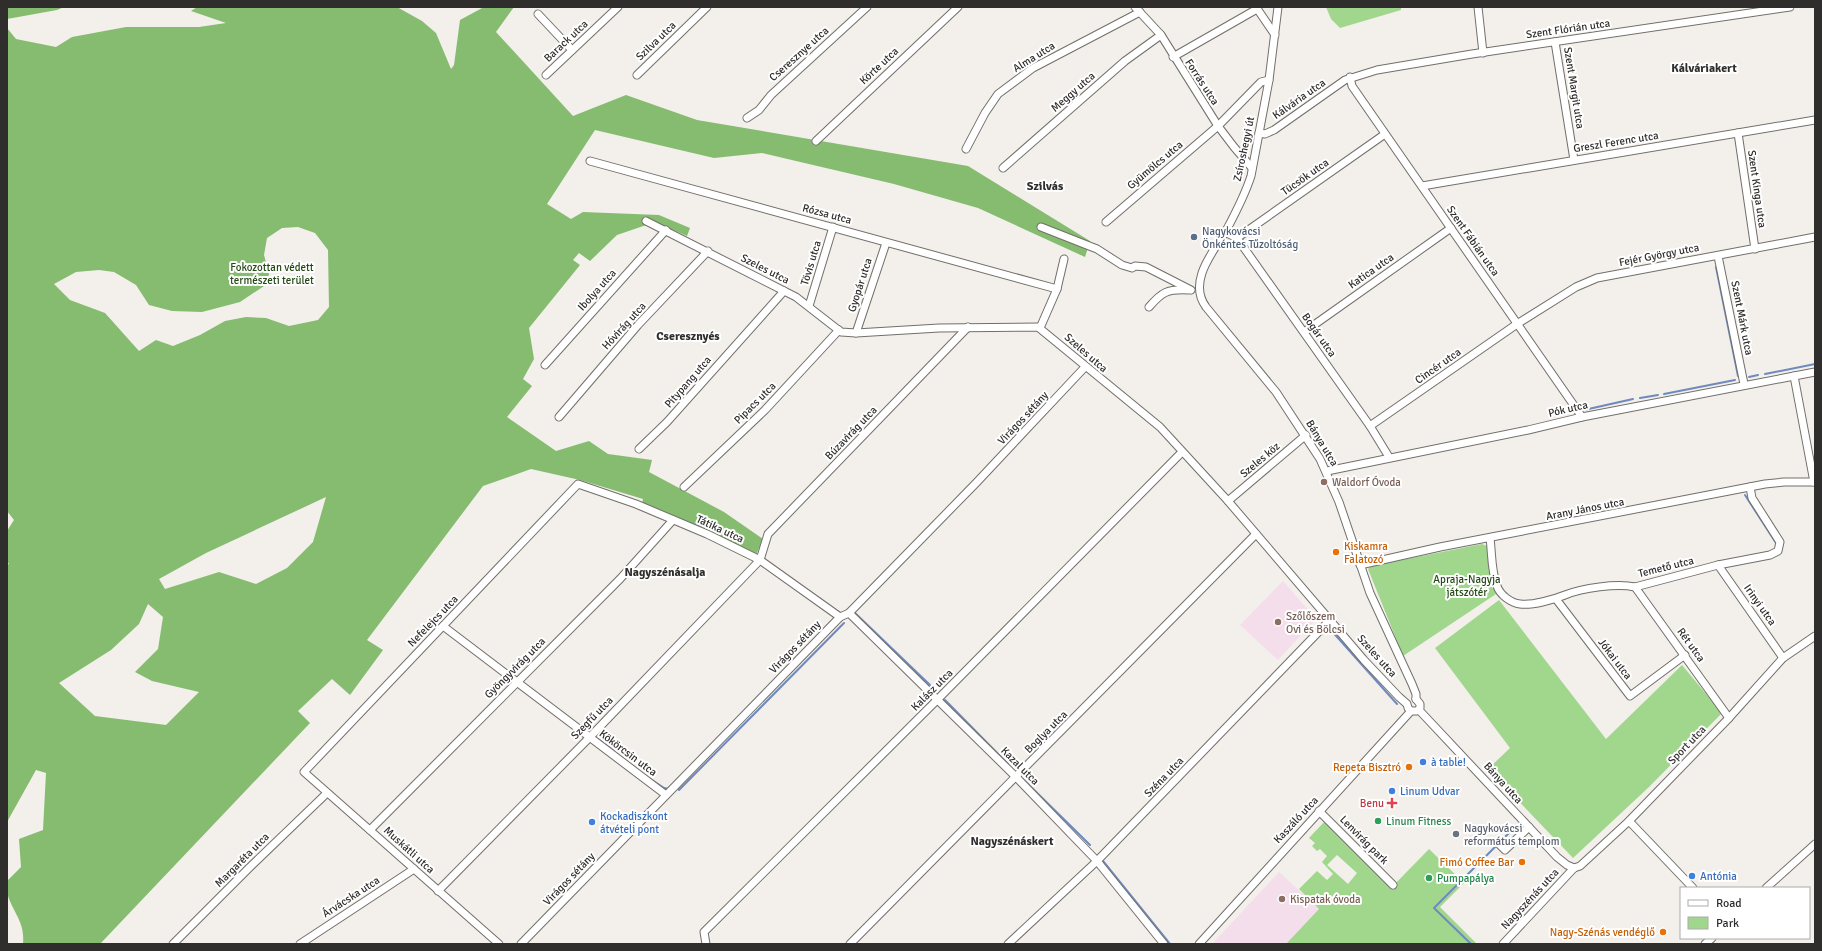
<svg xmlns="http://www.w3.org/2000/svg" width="1822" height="951" font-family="Signika,sans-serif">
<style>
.education{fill:#f5deeb}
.green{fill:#a1d78d;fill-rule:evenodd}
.forest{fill:#85bc70;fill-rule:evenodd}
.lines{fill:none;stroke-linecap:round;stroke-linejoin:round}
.stream{stroke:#6e8abf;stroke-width:2}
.minor-casing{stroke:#726f6b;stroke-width:9}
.minor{stroke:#fff;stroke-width:7}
.service-dot{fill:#5c6f8a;stroke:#fff;stroke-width:1.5}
.education-dot{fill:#8d6e63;stroke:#fff;stroke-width:1.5}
.food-dot{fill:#e8710a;stroke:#fff;stroke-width:1.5}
.shop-dot{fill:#3f7fe0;stroke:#fff;stroke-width:1.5}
.health-dot{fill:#e0444e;stroke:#fff;stroke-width:1.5}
.leisure-dot{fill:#2e9e5b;stroke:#fff;stroke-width:1.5}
.worship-dot{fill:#6b7280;stroke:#fff;stroke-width:1.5}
.labels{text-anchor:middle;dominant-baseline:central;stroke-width:4;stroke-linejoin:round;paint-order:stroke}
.street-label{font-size:11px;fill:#302e2d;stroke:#fff}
.service-label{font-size:11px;fill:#4e5e75;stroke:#fff;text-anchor:start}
.park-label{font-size:11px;fill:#254916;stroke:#fff}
.education-label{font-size:11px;fill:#785e54;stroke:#fff;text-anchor:start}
.food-label{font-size:11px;fill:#c56008;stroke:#fff;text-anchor:end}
.shop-label{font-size:11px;fill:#366cbe;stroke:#fff;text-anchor:start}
.health-label{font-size:11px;fill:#be3a42;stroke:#fff;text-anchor:end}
.leisure-label{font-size:11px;fill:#27864d;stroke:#fff;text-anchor:start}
.worship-label{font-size:11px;fill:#5b616d;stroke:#fff;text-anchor:start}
.neighbourhood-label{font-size:12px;font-weight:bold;fill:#302e2d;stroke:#fff}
</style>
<rect width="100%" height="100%" fill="#f3efea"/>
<g class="education">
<path d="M1283,581L1316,619L1278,660L1240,625Z"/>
<path d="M1279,872L1319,909L1286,944H1212Z"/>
</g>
<g class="green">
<path d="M1326,7H1401V10L1340,28L1331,19Z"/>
<path d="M1482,544L1487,546L1496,594L1403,656L1368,569L1371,566Z"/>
<path d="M1499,600L1606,739L1682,665L1722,713L1649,787L1573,858L1488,769L1510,748L1435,648Z"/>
<path d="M1325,821L1394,885L1429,849L1464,883L1440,907L1477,944H1286L1319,909L1299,889L1317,871L1327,880L1333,874L1322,862L1327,856L1320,849L1317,851L1312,846L1315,843L1309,838ZM1337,855L1357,873L1348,884L1327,865Z"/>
</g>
<g class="forest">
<path d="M7,7H64L57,10L7,19Z"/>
<path d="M197,7H397L422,21L436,33L451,69L454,65L460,20L484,7H514L496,32L573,116L626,95L697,120L968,166L1090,241L1085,257L978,208L894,184L762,153L714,158L595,130L547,204L571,219L583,212L659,215L690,228L687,236L655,222L617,235L590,261L579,253L573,260L580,265L529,328L534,359L523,379L532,386L507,417L556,451L589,441L608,454L652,460L649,472L724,512L763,539L756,555L642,504L643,499L580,480L531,469L483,486L367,640L383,650L350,695L332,679L298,711L310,723L100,944H23C25,922 14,914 8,896C6,892 7,885 7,881L21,867L19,839L43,830L46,773L36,770L7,822V565L9,564L7,561V531L14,520L7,511V28L16,39L56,47L72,37L126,27H199L226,23L191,11ZM298,227L315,233L328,250L329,307L318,320L289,326L266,318L246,317L225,321L200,335L173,346L156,340L139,351L105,313L70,300L54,284L76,272L99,270L114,272L136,285L149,305L172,311L202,312L240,302L267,284L269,274L264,255L267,238L282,228ZM326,497L313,542L287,568L256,584L219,572L165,589L159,579L206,553ZM148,604L163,617L158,649L135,672L152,681L199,692L166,725L95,716L59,683L111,650L139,624Z"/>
</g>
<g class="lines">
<g class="stream">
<path d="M1716,267L1738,376"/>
<path d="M1765,374L1815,364"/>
<path d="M1749,377L1758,375"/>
<path d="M1664,394L1735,380"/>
<path d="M1640,398L1658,395"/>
<path d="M1584,410L1633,399"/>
<path d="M1745,495L1776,543"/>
<path d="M855,613L930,685"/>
<path d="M1330,629L1397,704"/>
<path d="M945,700L1008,764"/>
<path d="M598,739L613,750"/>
<path d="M649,778L664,788L669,789"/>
<path d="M1023,779L1090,845"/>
<path d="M679,790L844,623"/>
<path d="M1103,861L1170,944"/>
<path d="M1471,944L1434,908L1514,828"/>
</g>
<defs>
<g id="minor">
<path d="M1135,7L1161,35L1218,126L1234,147L1252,168"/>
<path d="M1256,7L1275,35"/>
<path d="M1278,7L1269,80L1251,176C1245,195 1236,212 1227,229C1214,251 1187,281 1206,307L1276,392L1320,459L1339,502L1370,593L1412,684L1416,694V699"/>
<path d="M1478,7L1483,53"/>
<path d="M538,14L572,50"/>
<path d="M1555,42L1574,160"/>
<path d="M1173,57L1257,9"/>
<path d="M546,75L618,7"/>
<path d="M637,75L707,7"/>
<path d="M1350,77L1352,86L1582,417"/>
<path d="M747,118L759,110L771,95L867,7"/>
<path d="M1259,133L1265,134L1274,130L1345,80L1377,70L1472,54L1790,7"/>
<path d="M1738,133L1755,249"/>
<path d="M816,141L958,7"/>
<path d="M966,149L985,113L998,94L1033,68L1140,12"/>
<path d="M590,161L1057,289"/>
<path d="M1003,168L1125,61L1161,35"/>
<path d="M1422,186L1815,120"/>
<path d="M646,221L796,297L841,332L856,333L939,328L1038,327L1160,427L1228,501L1364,660L1399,697L1407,704L1408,708L1411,711H1417L1420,708V704L1416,699"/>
<path d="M1106,222L1218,126L1261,82L1269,80"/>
<path d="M1041,227L1097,249L1122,265L1132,268L1135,266L1146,267L1191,290"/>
<path d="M1225,232L1237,238L1370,426L1389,457"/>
<path d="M1237,238L1385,134"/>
<path d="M1718,256L1744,384"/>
<path d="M809,306L833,227"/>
<path d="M1149,307C1162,292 1167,289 1188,290"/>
<path d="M1040,328L1057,289L1064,259"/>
<path d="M1304,332L1451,228"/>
<path d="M856,333L886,243"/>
<path d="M545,365L666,230"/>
<path d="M1794,376L1814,482"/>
<path d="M559,417L638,325L708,251"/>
<path d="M1370,426L1517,324L1576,287L1597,278L1815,237"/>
<path d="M639,449L667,422L784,291"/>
<path d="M1327,471L1528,430L1582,417L1815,372"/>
<path d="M684,487L765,410L839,330"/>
<path d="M1228,501L1306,435"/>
<path d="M1490,538C1492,553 1491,571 1497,586C1500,595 1511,603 1520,604C1532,606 1555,599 1565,595C1582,588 1617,583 1635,587L1718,565L1770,555L1778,551L1780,542L1752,498L1750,487"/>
<path d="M1360,565L1440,547L1765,484L1784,482H1815"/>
<path d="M1718,565L1783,658"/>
<path d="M1635,587L1729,718"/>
<path d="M1556,599L1630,696L1685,655"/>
<path d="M849,613L1016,777L1097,861L1164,944"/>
<path d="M443,626L666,795"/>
<path d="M1419,710L1557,857L1567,865L1574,868"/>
<path d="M1319,811L1393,885"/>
<path d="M1629,821L1693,888"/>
<path d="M370,830L620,579L673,520"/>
<path d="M1500,845L1505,850L1529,827"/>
<path d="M1766,888L1815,844"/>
<path d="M438,891L589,738L760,560L768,534L968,327"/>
<path d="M173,944L249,868L327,793"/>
<path d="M300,944L414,869"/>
<path d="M499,944L304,772L578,484L636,504L707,534L760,560L840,617"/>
<path d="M521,944L840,617L849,613L977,482L1085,367"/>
<path d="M706,944L704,932L937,700L1182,452"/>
<path d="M850,944L1256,534"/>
<path d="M1008,944L1097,861L1330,620"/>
<path d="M1199,944L1411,711"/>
<path d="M1503,944L1574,868L1580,866L1629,821L1729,718L1783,658L1815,636"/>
<path d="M1705,944L1712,938"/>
</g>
</defs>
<use href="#minor" class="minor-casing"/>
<use href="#minor" class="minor"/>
</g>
<circle class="service-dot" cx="1194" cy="237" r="4"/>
<g class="education-dot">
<circle cx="1324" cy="482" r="4"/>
<circle cx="1278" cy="622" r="4"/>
<circle cx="1282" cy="899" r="4"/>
</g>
<g class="food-dot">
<circle cx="1336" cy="552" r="4"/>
<circle cx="1409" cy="767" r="4"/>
<circle cx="1522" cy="862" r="4"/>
<circle cx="1663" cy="932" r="4"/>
</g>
<g class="shop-dot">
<circle cx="1423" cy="762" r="4"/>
<circle cx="1392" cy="791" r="4"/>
<circle cx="592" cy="822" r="4"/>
<circle cx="1692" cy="876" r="4"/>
</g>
<path class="health-dot" d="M1390 797h4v4h4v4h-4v4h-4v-4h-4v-4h4z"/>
<g class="leisure-dot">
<circle cx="1378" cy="821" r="4"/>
<circle cx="1429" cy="878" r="4"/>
</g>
<circle class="worship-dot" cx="1456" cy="834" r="4"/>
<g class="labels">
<g class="street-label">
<text transform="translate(1568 29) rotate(-8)">Szent Flórián utca</text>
<text transform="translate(566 41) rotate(-43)">Barack utca</text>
<text transform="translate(656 41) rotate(-44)">Szilva utca</text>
<text transform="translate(799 54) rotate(-42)">Cseresznye utca</text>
<text transform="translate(1034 57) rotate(-32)">Alma utca</text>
<text transform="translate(879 66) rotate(-43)">Körte utca</text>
<text transform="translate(1202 82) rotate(57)">Forrás utca</text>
<text transform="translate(1574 88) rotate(81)">Szent Margit utca</text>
<text transform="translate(1073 92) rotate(-41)">Meggy utca</text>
<text transform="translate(1299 99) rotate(-35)">Kálvária utca</text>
<text transform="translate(1616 142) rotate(-9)">Greszl Ferenc utca</text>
<text transform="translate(1244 149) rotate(-78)">Zsíroshegyi út</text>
<text transform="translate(1155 165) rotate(-40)">Gyümölcs utca</text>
<text transform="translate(1305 177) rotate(-35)">Tücsök utca</text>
<text transform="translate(1757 189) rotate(82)">Szent Kinga utca</text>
<text transform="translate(827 214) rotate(15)">Rózsa utca</text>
<text transform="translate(1473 241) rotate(55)">Szent Fábián utca</text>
<text transform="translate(1659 255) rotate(-11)">Fejér György utca</text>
<text transform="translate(811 263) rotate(-73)">Tövis utca</text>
<text transform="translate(765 269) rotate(27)">Szeles utca</text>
<text transform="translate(1371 271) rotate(-35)">Katica utca</text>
<text transform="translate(860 285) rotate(-72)">Gyopár utca</text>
<text transform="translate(597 290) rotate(-48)">Ibolya utca</text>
<text transform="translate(1742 318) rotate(79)">Szent Márk utca</text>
<text transform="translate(624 326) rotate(-48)">Hóvirág utca</text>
<text transform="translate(1319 335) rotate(55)">Bogár utca</text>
<text transform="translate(1086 353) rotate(41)">Szeles utca</text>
<text transform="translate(1438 366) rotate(-35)">Cincér utca</text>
<text transform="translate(688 382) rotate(-49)">Pitypang utca</text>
<text transform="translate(755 403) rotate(-45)">Pipacs utca</text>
<text transform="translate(1568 409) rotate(-13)">Pók utca</text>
<text transform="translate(1023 418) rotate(-47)">Virágos sétány</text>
<text transform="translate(851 433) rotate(-46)">Búzavirág utca</text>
<text transform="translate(1322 443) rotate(59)">Bánya utca</text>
<text transform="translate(1260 460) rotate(-40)">Szeles köz</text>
<text transform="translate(1585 509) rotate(-11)">Arany János utca</text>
<text transform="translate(720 529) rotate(25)">Tátika utca</text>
<text transform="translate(1666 567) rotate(-14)">Temető utca</text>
<text transform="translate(1760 605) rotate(55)">Irinyi utca</text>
<text transform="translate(433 621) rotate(-46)">Nefelejcs utca</text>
<text transform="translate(1691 645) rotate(54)">Rét utca</text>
<text transform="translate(795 647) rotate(-46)">Virágos sétány</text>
<text transform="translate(1377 656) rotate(48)">Szeles utca</text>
<text transform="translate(1615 659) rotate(53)">Jókai utca</text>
<text transform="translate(515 668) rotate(-45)">Gyöngyvirág utca</text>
<text transform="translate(932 690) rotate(-45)">Kalász utca</text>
<text transform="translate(592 718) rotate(-46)">Szegfű utca</text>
<text transform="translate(1046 732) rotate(-45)">Boglya utca</text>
<text transform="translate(1687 745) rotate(-46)">Sport utca</text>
<text transform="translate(628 753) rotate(37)">Kökörcsin utca</text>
<text transform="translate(1020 766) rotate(45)">Kazal utca</text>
<text transform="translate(1164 777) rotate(-46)">Széna utca</text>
<text transform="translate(1503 783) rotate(48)">Bánya utca</text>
<text transform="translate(1296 820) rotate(-47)">Kaszáló utca</text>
<text transform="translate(1364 840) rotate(45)">Lenvirág park</text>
<text transform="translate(409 850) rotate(42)">Muskátli utca</text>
<text transform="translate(242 860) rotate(-45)">Margaréta utca</text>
<text transform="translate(569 879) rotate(-46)">Virágos sétány</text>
<text transform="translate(351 897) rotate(-33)">Árvácska utca</text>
<text transform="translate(1530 899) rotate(-47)">Nagyszénás utca</text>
</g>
<g class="service-label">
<text x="1202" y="231">Nagykovácsi<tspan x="1202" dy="13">Önkéntes Tűzoltóság</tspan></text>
</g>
<g class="park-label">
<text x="272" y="267">Fokozottan védett<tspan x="272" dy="13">természeti terület</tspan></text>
<text x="1467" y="579">Apraja-Nagyja<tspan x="1467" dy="13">játszótér</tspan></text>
</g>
<g class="education-label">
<text x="1332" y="482">Waldorf Óvoda</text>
<text x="1286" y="616">Szőlőszem<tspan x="1286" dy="13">Ovi és Bölcsi</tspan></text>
<text x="1290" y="899">Kispatak óvoda</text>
</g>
<g class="food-label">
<text x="1344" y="546" text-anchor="start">Kiskamra<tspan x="1344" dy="13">Falatozó</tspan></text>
<text x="1401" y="767">Repeta Bisztró</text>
<text x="1514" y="862">Fimó Coffee Bar</text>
<text x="1655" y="932">Nagy-Szénás vendéglő</text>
</g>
<g class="shop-label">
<text x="1431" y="762">à table!</text>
<text x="1400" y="791">Linum Udvar</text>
<text x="600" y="816">Kockadiszkont<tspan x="600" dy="13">átvételi pont</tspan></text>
<text x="1700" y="876">Antónia</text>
</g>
<g class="health-label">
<text x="1384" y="803">Benu</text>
</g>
<g class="leisure-label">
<text x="1386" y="821">Linum Fitness</text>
<text x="1437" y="878">Pumpapálya</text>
</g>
<g class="worship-label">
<text x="1464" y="828">Nagykovácsi<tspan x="1464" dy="13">református templom</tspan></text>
</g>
<g class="neighbourhood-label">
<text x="1704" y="68">Kálváriakert</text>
<text x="1045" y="186">Szilvás</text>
<text x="688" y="336">Cseresznyés</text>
<text x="665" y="572">Nagyszénásalja</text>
<text x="1012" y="841">Nagyszénáskert</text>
</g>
</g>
<rect width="1822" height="951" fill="none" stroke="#302e2d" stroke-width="16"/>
<rect x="1680" y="887" width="130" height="52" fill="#ffffff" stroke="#acabab"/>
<rect x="1688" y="900" width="20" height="6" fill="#ffffff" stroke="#acabab"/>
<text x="1716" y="907" font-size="12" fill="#302e2d">Road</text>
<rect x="1688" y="917" width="20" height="12" fill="#a1d78d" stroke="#acabab"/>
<text x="1716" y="927" font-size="12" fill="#302e2d">Park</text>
</svg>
